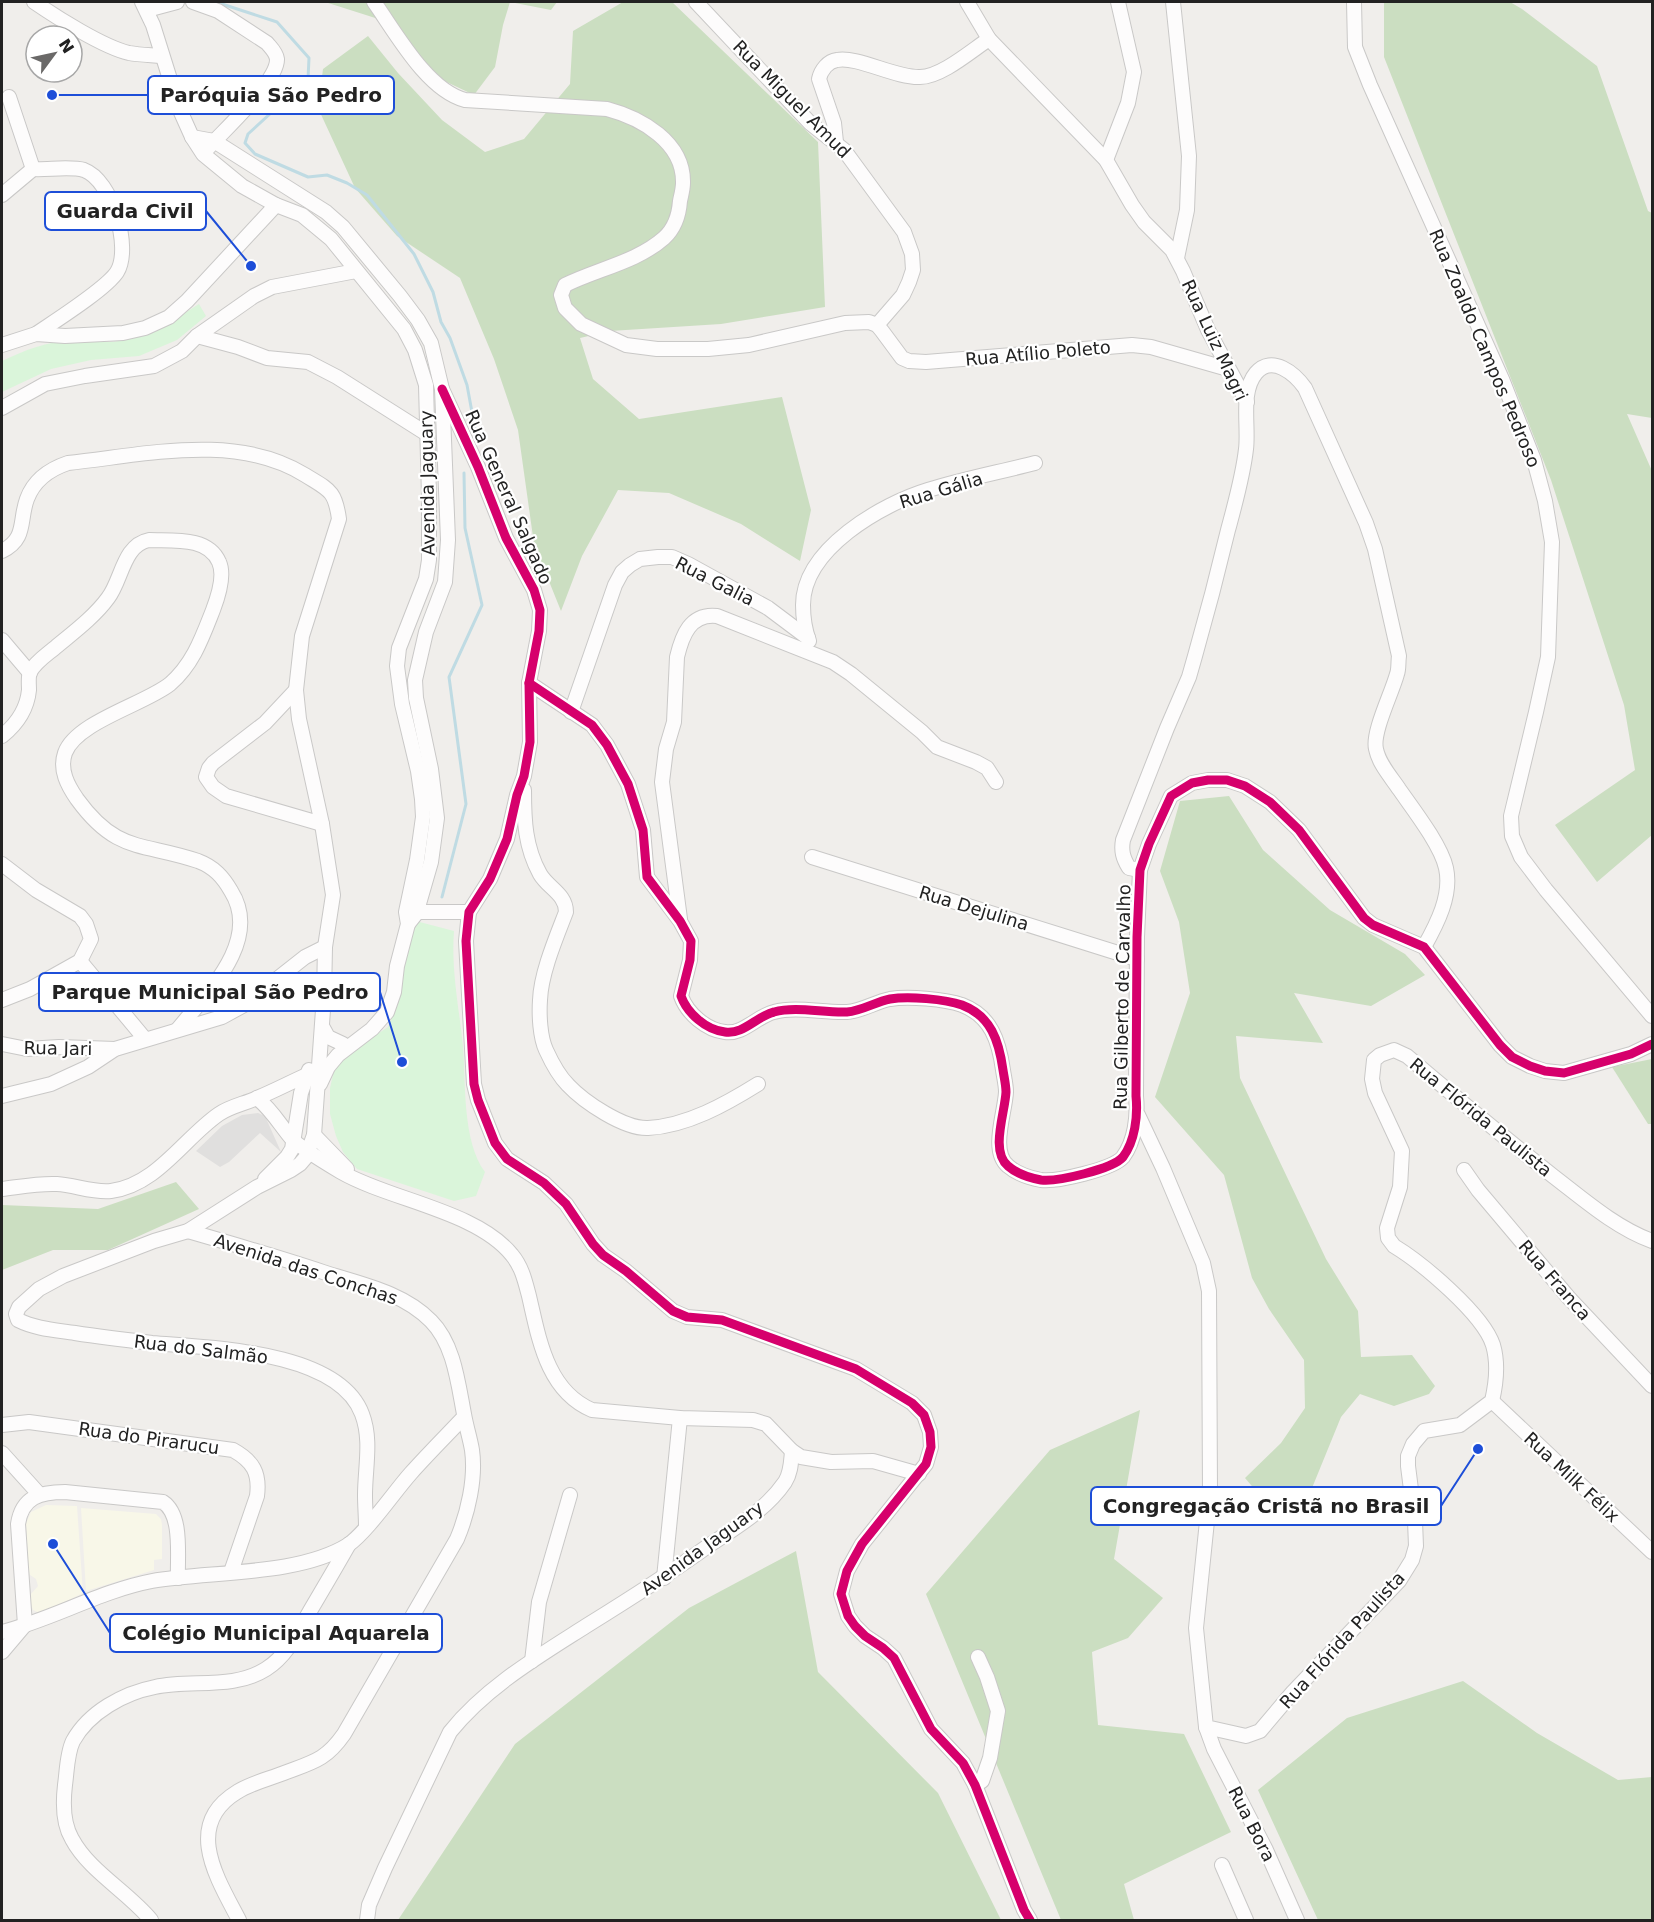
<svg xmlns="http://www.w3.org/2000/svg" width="1654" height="1922" font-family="'DejaVu Sans',sans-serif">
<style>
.education{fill:#f8f7e8}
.forest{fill:#cbdec1}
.park{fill:#daf5da}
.parking{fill:#e0dfde}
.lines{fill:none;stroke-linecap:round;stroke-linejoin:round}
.stream{stroke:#bfdbe3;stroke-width:3}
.minor-casing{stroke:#c9c8c7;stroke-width:16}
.minor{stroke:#fdfcfc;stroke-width:14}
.cycleway-casing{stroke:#fff;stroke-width:13}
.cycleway{stroke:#d6006c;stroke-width:9}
.labels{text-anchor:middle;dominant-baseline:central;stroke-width:4.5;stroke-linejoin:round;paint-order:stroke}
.street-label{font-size:18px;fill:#222;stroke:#fff}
.leader{fill:none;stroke:#1d4ed8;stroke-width:2}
.callout-dot{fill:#1d4ed8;stroke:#fff;stroke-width:2}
.callout{fill:#fff;stroke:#1d4ed8;stroke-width:2}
.callout-label{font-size:20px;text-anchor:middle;font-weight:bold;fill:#222}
</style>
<rect width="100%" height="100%" fill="#f0eeeb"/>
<g class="education">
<path d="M46,1505L77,1506L83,1593L41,1614L33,1610L29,1599L30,1595L38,1586L36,1579L30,1575L28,1566L26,1523L31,1512Z"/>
<path d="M81,1508L156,1514L161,1519L162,1525V1559L154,1560V1570L86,1591Z"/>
</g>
<g class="forest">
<path d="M325,2H557L551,10L510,2L503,25L495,67L474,95L436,77L391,23Z"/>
<path d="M623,2H672L818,142L825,307L721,324L610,331L580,338L593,379L639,419L782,397L811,510L800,561L741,524L669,493L618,490L582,556L561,611L534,544L518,430L494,359L460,278L397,236L355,188L318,108L323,69L368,36L398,73L442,120L485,152L524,139L570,84L573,31Z"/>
<path d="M1384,2H1510L1522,9L1597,66L1648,211L1652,213V418L1627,414L1652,471V835L1597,882L1555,825L1635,770L1624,705L1551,480L1384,57Z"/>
<path d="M1229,796L1263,850L1330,910L1405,954L1425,975L1371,1006L1294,993L1323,1043L1236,1036L1240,1078L1326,1259L1358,1311L1361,1357L1412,1355L1435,1386L1429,1394L1394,1406L1360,1394L1341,1417L1312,1488L1263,1499L1245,1478L1281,1443L1305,1408L1304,1360L1269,1309L1252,1278L1224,1175L1155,1097L1190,993L1179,922L1160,871L1180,801Z"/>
<path d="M1652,1059V1124H1648L1612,1067Z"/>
<path d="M176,1182L199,1209L108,1250H53L2,1270V1205L98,1209Z"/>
<path d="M1140,1410L1114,1559L1163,1598L1128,1638L1092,1652L1098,1725L1184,1734L1231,1832L1124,1884L1134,1920H1061L926,1594L1050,1450Z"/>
<path d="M796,1551L818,1672L938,1793L1001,1920H398L515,1744L689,1608Z"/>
<path d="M1463,1681L1537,1733L1618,1780L1652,1777V1920H1318L1258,1790L1347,1718Z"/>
</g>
<g class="park">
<path d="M199,304L206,316L177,340L139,356L91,360L51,369L2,392V361C26,350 46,341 73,341C89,341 107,344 124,340C151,333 176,319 199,304Z"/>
<path d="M412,920L454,931C451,970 459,1007 463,1046C466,1083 462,1141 485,1172L476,1196L454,1201L357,1169L343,1152L336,1136L330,1114V1088L334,1070L346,1055L388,1027L397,1006Z"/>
</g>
<path class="parking" d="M258,1113L265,1116L281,1152L260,1133L229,1162L220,1167L196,1151L222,1126L242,1115Z"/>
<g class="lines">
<g class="stream">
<path d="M219,2L225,5L277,22L309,58L308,79L248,134L245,143L255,154L308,177L327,175L347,183L367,195L414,254L433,292L441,322L450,338L467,385L476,434"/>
<path d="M442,897L466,804L449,677L482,605L465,528L464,473"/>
</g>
<defs>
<g id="minor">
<path d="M34,2C56,17 103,47 129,53C140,55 151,55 162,56"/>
<path d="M142,2L153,25L179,108L192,137L203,154L242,186L276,205L302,215L331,239L404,329L415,350L426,385L429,497V560L426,579L399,648L397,666L402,704L418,771L422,799L423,817L417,860L406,912L408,924L397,966L394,992L387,1012L372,1029L338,1055L328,1067L320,1084"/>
<path d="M193,2L218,11L267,43C271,48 276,52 277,59C278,81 224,130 208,148"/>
<path d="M374,2C396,33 427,90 465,100L607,109C641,118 684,142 683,183C683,189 681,196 680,201C679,215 674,229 664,238C637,262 597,269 565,285L561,295L565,308L581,324L626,345L657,349H708L749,345L845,323L869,322L877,325L882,331L902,358L909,361L926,362L1132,345L1151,347L1228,369"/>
<path d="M696,2L810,123L844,150L904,232L912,254L913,270L909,282L903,295L877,325"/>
<path d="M967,2L989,39L1106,160L1132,205L1144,222L1172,250L1183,271L1208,330L1247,402"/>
<path d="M1173,2L1189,156L1187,210L1177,258"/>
<path d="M1354,2L1355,47L1370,85L1502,379L1534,460L1545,501L1552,542L1548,657L1536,712L1511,816L1512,836L1521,857L1546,890L1652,1016"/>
<path d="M147,10L177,2"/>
<path d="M9,97L33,169"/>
<path d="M192,137L214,141L326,212L343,227L400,296L418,320L431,343L442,389L448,540L445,582L426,632L415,680L416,698L431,769L437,818L431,862L416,914L408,924"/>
<path d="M836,142L834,123L819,79C821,70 828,61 837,60C858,56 895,78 920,77C941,77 971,51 989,39"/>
<path d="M1106,160L1128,103L1134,72L1118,2"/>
<path d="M33,169C47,170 71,166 84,170C112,180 132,248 117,272C106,289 55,321 36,334"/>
<path d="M2,195L33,169"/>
<path d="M197,336L238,347L267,358L308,362L337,377L427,434"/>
<path d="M2,345L36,334L65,336L123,333L145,328L169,317L187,301L276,205"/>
<path d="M442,389L478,467L506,538L534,590L540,610L539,631L529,683L530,742L524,776L517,795L507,839L490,879L469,912L466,941L474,1084L478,1100L495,1143L507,1159L544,1183L566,1204L593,1244L603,1255L626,1271L673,1311L687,1317L722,1320L856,1369L912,1403L924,1415L930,1432L931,1447L926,1464L862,1544L847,1571L841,1594L848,1616L855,1626L865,1636L883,1648L894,1658L931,1729L963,1763L975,1785L1024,1910L1030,1920"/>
<path d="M2,408L45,384L85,376L154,366L182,351L197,336L254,296L272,287L356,271"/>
<path d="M2,551C27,539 19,520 27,499C34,480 50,469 68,463C145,455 236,432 305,475C329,490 335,490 339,519L302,636L296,690L299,719L322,824L333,895L325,947L324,996L314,1135L306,1157L300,1164L291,1170L257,1187L188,1231L154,1241L63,1276L39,1289L19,1307L16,1314L18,1320C36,1329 56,1330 75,1333C101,1337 126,1340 152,1343C209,1348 338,1350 362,1414C372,1440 365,1468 365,1495C365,1506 366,1516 366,1527"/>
<path d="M2,640L30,673"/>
<path d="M809,641C805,630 803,617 803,605C803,549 882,504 928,490C963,479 1000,472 1035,463"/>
<path d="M529,683L592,725L607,745L628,784L643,830L647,877L680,921L691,941L690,960L681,996C687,1013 706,1030 725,1032C743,1035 757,1016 774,1012C796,1006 823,1013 847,1012C862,1011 875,1002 890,999C908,996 945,999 962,1005C991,1016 999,1041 1003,1070C1004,1077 1006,1085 1006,1092C1005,1113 990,1151 1008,1166C1016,1173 1030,1178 1041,1180C1057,1182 1113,1169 1123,1157C1135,1141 1138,1116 1136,1096L1137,937L1140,870L1149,844L1171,796L1192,783L1208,780H1227L1245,786L1270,802L1299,830L1364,918L1373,925L1424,947L1500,1045L1512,1057L1530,1066L1545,1071L1564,1073L1631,1054L1652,1044"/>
<path d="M296,690L265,723L213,763L209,768L206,777L213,787L226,796L322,824"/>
<path d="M571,712L615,585L622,572L630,565L640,559L658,557H672L688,564L768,608L808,638"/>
<path d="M2,736C17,724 27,710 29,690C29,685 28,676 30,672C36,661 48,654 57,646C74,632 95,616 108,598C122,580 123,545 149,540C172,541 208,536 219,562C225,575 218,597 213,610C202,638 193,664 170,684C145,704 76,722 65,753C59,770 68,786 77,799C117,854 142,842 198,861C214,867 223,877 231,891C262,940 208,992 178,1029"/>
<path d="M524,790C524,820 525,847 540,874C548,888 566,894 566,912C556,938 541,973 540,1000C539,1015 540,1037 546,1050C551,1061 560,1077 568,1085C584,1102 624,1129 648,1128C687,1126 726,1104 758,1084"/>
<path d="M812,857L1137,959"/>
<path d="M2,864L36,890L80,916L86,924L91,939L80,961L30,989L2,1000"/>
<path d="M1140,870L1129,868C1123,858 1121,851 1123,840L1167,728L1189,677L1195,656C1207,614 1218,572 1228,530C1235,504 1243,476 1246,449C1249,426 1240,392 1256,373C1272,354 1295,374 1305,388L1366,523L1375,549L1399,656C1398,662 1399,669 1397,674C1392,693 1372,732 1376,749C1379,764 1391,777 1399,789C1413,809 1441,845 1446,868C1452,895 1437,924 1424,947"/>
<path d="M408,912H469"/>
<path d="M680,919L662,782L666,749L674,722L677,657C682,636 690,613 717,616L833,662L851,674L922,732L937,747L976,762L987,768L996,782"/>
<path d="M80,961L145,1039"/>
<path d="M322,1026L328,1037L343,1044"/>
<path d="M2,1044L27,1049L59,1047L115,1049"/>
<path d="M2,1096L51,1084L88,1067L115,1049L222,1017L244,1005L305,957L325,947"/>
<path d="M257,1098C272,1110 280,1125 292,1139C298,1146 331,1166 341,1172C390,1200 477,1211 512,1255C522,1267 525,1281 529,1296C539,1339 547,1391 592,1410L680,1418L753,1420L766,1424L792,1451L801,1457L831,1462L873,1461L919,1474"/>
<path d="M1138,1115L1163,1168L1203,1263L1209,1291L1210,1492L1196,1628L1206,1727L1246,1736L1260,1731L1293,1692L1399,1581L1412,1560L1416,1546L1415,1521L1408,1466V1456L1413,1444L1424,1431L1460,1425L1492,1401C1496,1384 1498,1362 1493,1345C1483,1314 1422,1263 1394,1246L1388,1238L1387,1228L1400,1187L1402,1151L1375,1093L1372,1079L1374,1060L1380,1055L1394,1050L1407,1056C1455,1097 1504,1137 1553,1176C1583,1199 1616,1228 1652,1241"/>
<path d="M314,1135L347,1169"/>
<path d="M1464,1170L1478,1190L1569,1298L1652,1386"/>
<path d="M265,1179L287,1157L292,1149L301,1093L309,1070"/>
<path d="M2,1189C19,1187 39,1183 57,1184C75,1185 93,1193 111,1191C157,1185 184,1138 219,1114C231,1106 244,1104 257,1098C274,1091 291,1082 307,1075"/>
<path d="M188,1231C233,1244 278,1257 323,1272C360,1284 403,1292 431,1321C454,1344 458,1383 464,1414C466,1426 470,1438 472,1450C476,1478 468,1513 457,1539L344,1734C326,1760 313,1762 284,1773C269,1779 251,1783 237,1792C183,1825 217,1878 239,1920"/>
<path d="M1492,1401L1652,1552"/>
<path d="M2,1425L29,1422L233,1450C253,1461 260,1473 257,1496L231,1572"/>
<path d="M2,1453L39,1494"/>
<path d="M664,1578L680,1418"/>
<path d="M25,1625L18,1524C22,1497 40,1492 65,1492L163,1502C183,1515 177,1557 178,1578"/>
<path d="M2,1632C53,1619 100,1591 152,1581C210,1571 298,1576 348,1545C367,1532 394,1492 411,1473C428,1454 446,1436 464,1417"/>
<path d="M2,1652L24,1626"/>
<path d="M532,1661L539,1602L570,1495"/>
<path d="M1206,1727L1214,1749L1266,1850L1297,1920"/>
<path d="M975,1785L982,1781L990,1758L998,1711L987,1677L978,1657"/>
<path d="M1222,1865L1246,1920"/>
<path d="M151,1920C128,1892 89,1871 72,1839C63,1824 63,1802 65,1785C67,1771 67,1753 73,1741C89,1712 124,1693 155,1687C192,1679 233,1690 266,1669C287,1656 298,1632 310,1611C323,1589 336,1567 349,1544"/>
<path d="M367,1920L369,1905L385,1868L450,1732C486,1687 539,1656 586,1626C628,1600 669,1574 708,1546C735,1528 766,1510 785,1482C791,1473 791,1462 792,1451"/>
</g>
</defs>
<use href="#minor" class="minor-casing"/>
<use href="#minor" class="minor"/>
<defs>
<g id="cycleway">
<path d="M442,389L478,467L506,538L534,590L540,610L539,631L529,683L530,742L524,776L517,795L507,839L490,879L469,912L466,941L474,1084L478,1100L495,1143L507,1159L544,1183L566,1204L593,1244L603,1255L626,1271L673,1311L687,1317L722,1320L856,1369L912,1403L924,1415L930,1432L931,1447L926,1464L862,1544L847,1571L841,1594L848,1616L855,1626L865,1636L883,1648L894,1658L931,1729L963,1763L975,1785L1024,1910L1030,1920"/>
<path d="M529,683L592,725L607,745L628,784L643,830L647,877L680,921L691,941L690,960L681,996C687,1013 706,1030 725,1032C743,1035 757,1016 774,1012C796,1006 823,1013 847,1012C862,1011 875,1002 890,999C908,996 945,999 962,1005C991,1016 999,1041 1003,1070C1004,1077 1006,1085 1006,1092C1005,1113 990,1151 1008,1166C1016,1173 1030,1178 1041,1180C1057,1182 1113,1169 1123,1157C1135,1141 1138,1116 1136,1096L1137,937L1140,870L1149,844L1171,796L1192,783L1208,780H1227L1245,786L1270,802L1299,830L1364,918L1373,925L1424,947L1500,1045L1512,1057L1530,1066L1545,1071L1564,1073L1631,1054L1652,1044"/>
</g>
</defs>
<use href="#cycleway" class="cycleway-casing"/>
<use href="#cycleway" class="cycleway"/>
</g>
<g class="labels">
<g class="street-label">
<text transform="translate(792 99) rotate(45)">Rua Miguel Amud</text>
<text transform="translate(1215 340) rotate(65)">Rua Luiz Magri</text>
<text transform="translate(1485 348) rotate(67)">Rua Zoaldo Campos Pedroso</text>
<text transform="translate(1038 353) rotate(-5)">Rua Atílio Poleto</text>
<text transform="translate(427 483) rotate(-91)">Avenida Jaguary</text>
<text transform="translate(941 490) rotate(-17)">Rua Gália</text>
<text transform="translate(509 497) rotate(66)">Rua General Salgado</text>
<text transform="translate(715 581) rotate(27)">Rua Galia</text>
<text transform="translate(974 908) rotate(17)">Rua Dejulina</text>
<text transform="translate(1122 997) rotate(-89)">Rua Gilberto de Carvalho</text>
<text transform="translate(58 1048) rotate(1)">Rua Jari</text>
<text transform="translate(1481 1117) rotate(39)">Rua Flórida Paulista</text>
<text transform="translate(306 1269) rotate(18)">Avenida das Conchas</text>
<text transform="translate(1555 1280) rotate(49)">Rua Franca</text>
<text transform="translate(201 1349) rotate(7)">Rua do Salmão</text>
<text transform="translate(149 1438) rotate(8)">Rua do Pirarucu</text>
<text transform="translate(1572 1477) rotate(43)">Rua Milk Félix</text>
<text transform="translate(702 1548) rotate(-36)">Avenida Jaguary</text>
<text transform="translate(1342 1640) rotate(-48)">Rua Flórida Paulista</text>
<text transform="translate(1252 1824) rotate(63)">Rua Bora</text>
</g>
</g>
<path class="leader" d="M52 95L148 95M251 266L206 211M402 1062L380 992M1478 1449L1441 1506M53 1544L110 1633"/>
<g class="callout-dot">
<circle cx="52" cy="95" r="6"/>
<circle cx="251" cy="266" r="6"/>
<circle cx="402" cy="1062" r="6"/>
<circle cx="1478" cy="1449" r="6"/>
<circle cx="53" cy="1544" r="6"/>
</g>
<g class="callout">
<rect x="148" y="76" width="246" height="38" rx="6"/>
<rect x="45" y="192" width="161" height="38" rx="6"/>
<rect x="39" y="973" width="341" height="38" rx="6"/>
<rect x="1091" y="1487" width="350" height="38" rx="6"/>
<rect x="110" y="1614" width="332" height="38" rx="6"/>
</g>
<g class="callout-label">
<text x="271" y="102">Paróquia São Pedro</text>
<text x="125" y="218">Guarda Civil</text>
<text x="210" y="999">Parque Municipal São Pedro</text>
<text x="1266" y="1513">Congregação Cristã no Brasil</text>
<text x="276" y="1640">Colégio Municipal Aquarela</text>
</g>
<rect width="1654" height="1922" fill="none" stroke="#222222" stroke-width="6"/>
<g transform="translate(54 54) rotate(57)"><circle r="28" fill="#ffffff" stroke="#a7a7a7" stroke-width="1.5"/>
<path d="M0-4.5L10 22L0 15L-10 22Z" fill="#6a6968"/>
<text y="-9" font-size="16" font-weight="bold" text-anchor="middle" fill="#222222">N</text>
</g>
</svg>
